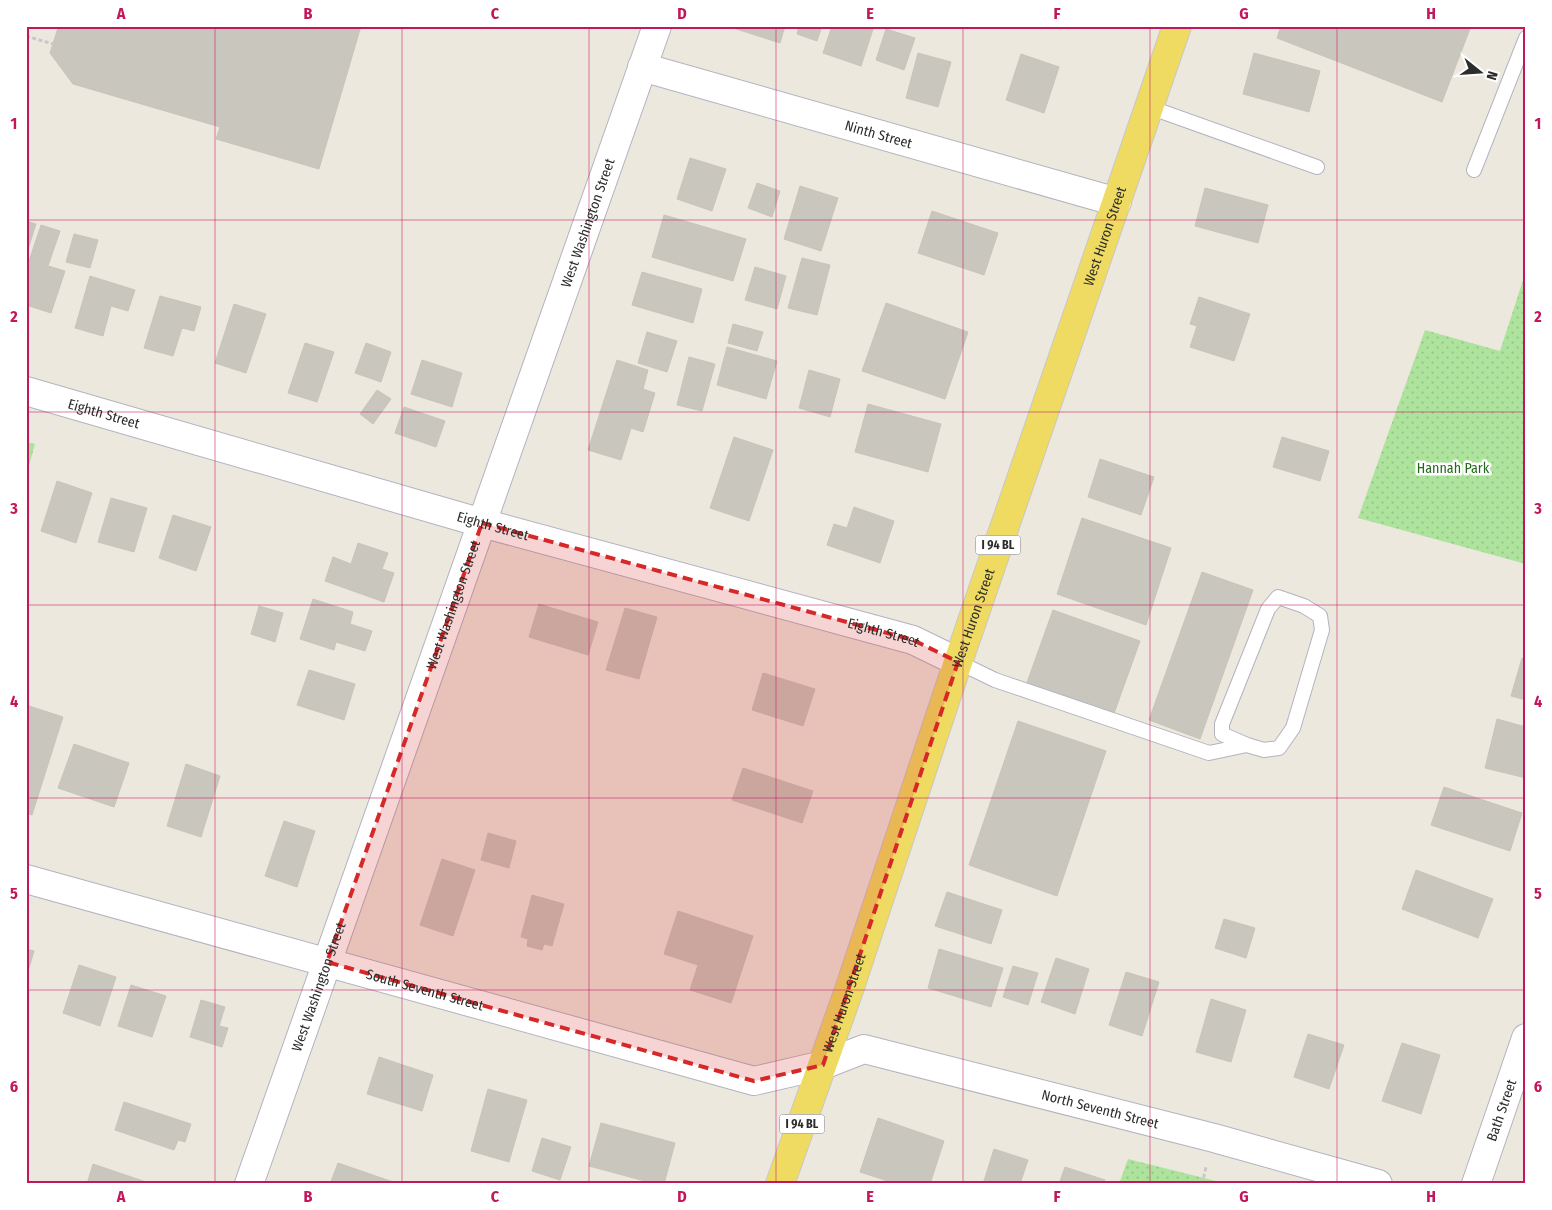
<svg xmlns="http://www.w3.org/2000/svg" width="1552" height="1210" font-family="'Fira Sans Condensed',sans-serif">
<style>
.park{fill:url(#park-dots)}
.building{fill:#c9c6bd;stroke:#c9c4b8}
.lines{fill:none;stroke-linecap:round;stroke-linejoin:round}
.service-casing{stroke:#b2b3bf;stroke-width:16}
.minor-casing{stroke:#b2b3bf;stroke-width:30}
.tertiary-casing{stroke:#b2b3bf;stroke-width:30}
.primary-casing{stroke:#c8c8c8;stroke-width:30}
.path{stroke:#c8c8c8;stroke-width:3;stroke-dasharray:4 2.5;stroke-linecap:butt}
.service{stroke:#fff;stroke-width:14}
.minor{stroke:#fff;stroke-width:28}
.tertiary{stroke:#fff;stroke-width:28}
.primary{stroke:#efdb61;stroke-width:28}
.marked{fill:#d62828;fill-opacity:0.2;stroke:#d62828;stroke-width:4;stroke-dasharray:10 6;stroke-linejoin:round}
.grid{fill:none;stroke:#c2185b;stroke-width:1;stroke-opacity:0.55}
.labels{text-anchor:middle;dominant-baseline:central;stroke-width:5;stroke-linejoin:round;paint-order:stroke}
.shield{fill:#fff;stroke:#6b6b6b;stroke-width:1}
.shield-label{font-size:12px;font-weight:bold;fill:#2c2c2c}
.street-label{font-size:14px;fill:#2c2c2c;stroke:#fff}
.park-label{font-size:14px;fill:#25691c;stroke:#fff}
.neatline{fill:none;stroke:#c2185b;stroke-width:2}
.grid-label{font-size:16px;text-anchor:middle;font-weight:bold;fill:#c2185b}
</style>
<defs>
<pattern id="park-dots" width="8" height="8" patternUnits="userSpaceOnUse" patternTransform="scale(1.25)"><rect width="8" height="8" fill="#ade39c"/><path d="M2 2h.1M6 6h.1" fill="none" stroke="#95c387" stroke-width="1.8" stroke-linecap="round"/></pattern>
</defs>
<rect width="100%" height="100%" fill="#ede8de"/>
<g class="park">
<path d="M1526,271V564L1358,518L1425,330L1500,351Z"/>
<path d="M26,442L35,444L26,476Z"/>
<path d="M1128,1159L1228,1184H1119Z"/>
</g>
<g class="building">
<path d="M61,26H361L319,169L216,139L220,127L73,84L50,53L58,28Z"/>
<path d="M727,26H785L780,43Z"/>
<path d="M799,26H822L817,41L797,34Z"/>
<path d="M832,26H874L861,66L823,53Z"/>
<path d="M1281,26H1471L1442,102L1277,38Z"/>
<path d="M886,29L915,38L904,70L876,60Z"/>
<path d="M918,53L951,62L938,107L906,98Z"/>
<path d="M1254,53L1320,71L1309,112L1243,94Z"/>
<path d="M1021,54L1059,67L1044,113L1006,100Z"/>
<path d="M690,158L726,169L712,211L677,199Z"/>
<path d="M757,183L780,191L772,217L748,208Z"/>
<path d="M800,186L838,198L821,251L784,239Z"/>
<path d="M1205,188L1268,205L1258,243L1195,226Z"/>
<path d="M932,211L998,233L984,275L918,253Z"/>
<path d="M664,215L746,239L733,281L652,257Z"/>
<path d="M26,221L36,224L28,249L26,248Z"/>
<path d="M41,225L60,231L48,266L65,271L51,313L26,305V270Z"/>
<path d="M74,234L98,240L90,268L66,262Z"/>
<path d="M802,258L830,265L817,315L788,308Z"/>
<path d="M755,267L786,276L777,309L745,300Z"/>
<path d="M642,272L702,289L693,323L632,305Z"/>
<path d="M90,276L135,290L128,311L111,306L103,336L75,328Z"/>
<path d="M160,296L201,307L194,331L182,328L173,356L144,348Z"/>
<path d="M1199,297L1250,314L1234,361L1190,347L1197,326L1190,324Z"/>
<path d="M886,303L968,332L945,399L862,371Z"/>
<path d="M234,304L266,314L246,373L215,363Z"/>
<path d="M733,324L763,332L757,351L728,343Z"/>
<path d="M647,332L677,341L667,372L638,363Z"/>
<path d="M305,343L334,352L317,402L288,393Z"/>
<path d="M366,343L391,352L381,382L355,373Z"/>
<path d="M727,347L777,361L766,399L717,385Z"/>
<path d="M689,357L715,364L702,411L677,405Z"/>
<path d="M422,360L462,373L452,407L411,394Z"/>
<path d="M617,360L648,370L643,389L655,393L643,432L631,428L621,460L588,450Z"/>
<path d="M809,370L840,379L830,417L799,408Z"/>
<path d="M377,390L391,399L373,424L360,414Z"/>
<path d="M868,404L941,424L928,472L855,452Z"/>
<path d="M404,407L445,421L436,447L395,433Z"/>
<path d="M734,437L773,450L749,521L710,508Z"/>
<path d="M1282,437L1329,451L1320,481L1273,467Z"/>
<path d="M1100,459L1154,477L1141,515L1088,497Z"/>
<path d="M57,481L92,493L76,543L41,531Z"/>
<path d="M111,498L147,508L134,552L98,542Z"/>
<path d="M854,507L894,521L880,563L827,545L834,524L847,528Z"/>
<path d="M173,515L211,527L196,571L159,558Z"/>
<path d="M1082,518L1171,548L1146,625L1057,594Z"/>
<path d="M358,543L388,553L382,569L394,573L384,602L325,581L333,557L351,564Z"/>
<path d="M1202,572L1253,590L1200,739L1149,720Z"/>
<path d="M313,599L353,612L350,624L372,631L365,651L336,642L334,650L300,639Z"/>
<path d="M539,604L598,622L588,655L529,637Z"/>
<path d="M259,606L283,613L275,642L251,634Z"/>
<path d="M625,608L657,617L639,679L606,670Z"/>
<path d="M1053,610L1140,641L1112,719L1025,688Z"/>
<path d="M1522,658L1526,659V700L1511,696Z"/>
<path d="M309,670L355,684L344,720L297,705Z"/>
<path d="M763,673L815,689L803,726L752,710Z"/>
<path d="M26,705L63,717L32,815L26,813Z"/>
<path d="M1497,719L1526,727V778L1485,768Z"/>
<path d="M1018,721L1106,751L1057,896L969,865Z"/>
<path d="M74,744L129,763L114,807L58,788Z"/>
<path d="M186,764L220,776L201,837L167,826Z"/>
<path d="M743,768L813,791L802,823L732,800Z"/>
<path d="M1444,787L1522,813L1510,851L1431,825Z"/>
<path d="M284,821L315,831L297,887L265,876Z"/>
<path d="M488,833L516,841L509,868L481,860Z"/>
<path d="M442,859L475,870L453,936L420,925Z"/>
<path d="M1416,870L1493,899L1478,938L1402,909Z"/>
<path d="M947,892L1002,910L991,944L935,926Z"/>
<path d="M532,895L564,904L552,946L544,944L542,950L527,946L528,939L521,937Z"/>
<path d="M678,911L753,936L731,1003L690,990L698,965L664,954Z"/>
<path d="M1224,919L1255,928L1246,958L1215,948Z"/>
<path d="M26,949L34,951L26,978Z"/>
<path d="M939,949L1003,968L991,1007L928,988Z"/>
<path d="M1056,958L1089,969L1075,1014L1041,1002Z"/>
<path d="M79,965L116,977L100,1026L63,1013Z"/>
<path d="M1013,966L1038,973L1028,1005L1003,997Z"/>
<path d="M1126,972L1159,982L1142,1036L1109,1025Z"/>
<path d="M131,985L166,996L152,1037L118,1026Z"/>
<path d="M1211,999L1246,1010L1231,1062L1196,1052Z"/>
<path d="M201,1000L225,1007L219,1026L228,1028L222,1047L190,1037Z"/>
<path d="M1308,1034L1344,1045L1329,1089L1294,1077Z"/>
<path d="M1402,1043L1440,1055L1421,1114L1382,1101Z"/>
<path d="M379,1057L433,1075L422,1111L367,1094Z"/>
<path d="M488,1089L527,1100L509,1162L471,1151Z"/>
<path d="M124,1102L191,1124L185,1142L178,1140L174,1150L115,1130Z"/>
<path d="M878,1118L944,1141L930,1184H897L860,1172Z"/>
<path d="M601,1123L675,1143L664,1184H656L589,1166Z"/>
<path d="M542,1138L571,1147L560,1180L532,1171Z"/>
<path d="M994,1149L1028,1160L1020,1184H983Z"/>
<path d="M338,1163L396,1183V1184H330Z"/>
<path d="M93,1164L152,1184H87Z"/>
<path d="M1065,1167L1105,1180L1103,1184H1059Z"/>
</g>
<g class="lines">
<defs>
<g id="service">
<path d="M1149,107L1317,167"/>
<path d="M1474,170L1526,38"/>
<path d="M958,662L995,680L1209,753L1247,745L1264,750L1279,748L1293,728L1322,630L1320,616L1304,606L1278,597L1268,609L1222,724V734L1247,745"/>
</g>
<g id="minor">
<path id="s1" d="M642,67L1117,202"/>
<path id="s2" d="M26,391L482,523L913,640L958,662"/>
<path id="s3" d="M249,1184L657,26"/>
<path id="s4" d="M1476,1184L1526,1038"/>
</g>
<g id="tertiary">
<path id="s5" d="M26,879L754,1081L823,1065L864,1049L1214,1138L1378,1184"/>
</g>
<g id="primary">
<path id="s6" d="M780,1184L849,990L958,662L1177,26"/>
</g>
</defs>
<use href="#service" class="service-casing"/>
<use href="#minor" class="minor-casing"/>
<use href="#tertiary" class="tertiary-casing"/>
<use href="#primary" class="primary-casing"/>
<g class="path">
<path d="M26,36L53,44"/>
<path d="M1202,1184L1206,1167"/>
</g>
<use href="#service" class="service"/>
<use href="#minor" class="minor"/>
<use href="#tertiary" class="tertiary"/>
<use href="#primary" class="primary"/>
</g>
<path class="marked" d="M482,523L913,640L958,662L823,1065L754,1081L327,962Z"/>
<path class="grid" d="M215,26V1184M402,26V1184M589,26V1184M776,26V1184M963,26V1184M1150,26V1184M1337,26V1184M26,220H1526M26,412H1526M26,605H1526M26,798H1526M26,990H1526"/>
<g class="labels">
<g class="shield">
<rect x="975.5" y="535.5" width="45" height="19" rx="4"/>
<rect x="779.5" y="1114.5" width="45" height="19" rx="4"/>
</g>
<g class="shield-label">
<text x="998" y="545">I 94 BL</text>
<text x="802" y="1124">I 94 BL</text>
</g>
<g class="street-label">
<text stroke="none"><textPath href="#s1" startOffset="246">Ninth Street</textPath></text>
<text stroke="none"><textPath href="#s3" startOffset="1019">West Washington Street</textPath></text>
<text stroke="none"><textPath href="#s6" startOffset="1002">West Huron Street</textPath></text>
<text stroke="none"><textPath href="#s2" startOffset="81">Eighth Street</textPath></text>
<text stroke="none"><textPath href="#s2" startOffset="486">Eighth Street</textPath></text>
<text stroke="none"><textPath href="#s3" startOffset="614">West Washington Street</textPath></text>
<text stroke="none"><textPath href="#s6" startOffset="598">West Huron Street</textPath></text>
<text stroke="none"><textPath href="#s2" startOffset="891">Eighth Street</textPath></text>
<text stroke="none"><textPath href="#s3" startOffset="209">West Washington Street</textPath></text>
<text stroke="none"><textPath href="#s5" startOffset="414">South Seventh Street</textPath></text>
<text stroke="none"><textPath href="#s6" startOffset="192">West Huron Street</textPath></text>
<text stroke="none"><textPath href="#s5" startOffset="1114">North Seventh Street</textPath></text>
<text stroke="none"><textPath href="#s4" startOffset="78">Bath Street</textPath></text>
</g>
<g class="park-label">
<text x="1453" y="468">Hannah Park</text>
</g>
</g>
<rect width="1552" height="1210" fill="none" stroke="#ffffff" stroke-width="55"/>
<g transform="translate(1480 72) rotate(107)" stroke="#ffffff" stroke-width="4" paint-order="stroke">
<path d="M0-4L9 19L0 12L-9 19Z" fill="#2c2c2c"/>
<text y="-8" font-size="14" font-weight="bold" text-anchor="middle" fill="#2c2c2c">N</text>
</g>
<rect x="28" y="28" width="1496" height="1154" class="neatline"/>
<g class="grid-label">
<text x="121" y="19">A</text>
<text x="308" y="19">B</text>
<text x="495" y="19">C</text>
<text x="682" y="19">D</text>
<text x="870" y="19">E</text>
<text x="1057" y="19">F</text>
<text x="1244" y="19">G</text>
<text x="1431" y="19">H</text>
<text x="14" y="129">1</text>
<text x="1538" y="129">1</text>
<text x="14" y="322">2</text>
<text x="1538" y="322">2</text>
<text x="14" y="514">3</text>
<text x="1538" y="514">3</text>
<text x="14" y="707">4</text>
<text x="1538" y="707">4</text>
<text x="14" y="899">5</text>
<text x="1538" y="899">5</text>
<text x="14" y="1092">6</text>
<text x="1538" y="1092">6</text>
<text x="121" y="1202">A</text>
<text x="308" y="1202">B</text>
<text x="495" y="1202">C</text>
<text x="682" y="1202">D</text>
<text x="870" y="1202">E</text>
<text x="1057" y="1202">F</text>
<text x="1244" y="1202">G</text>
<text x="1431" y="1202">H</text>
</g>
</svg>
